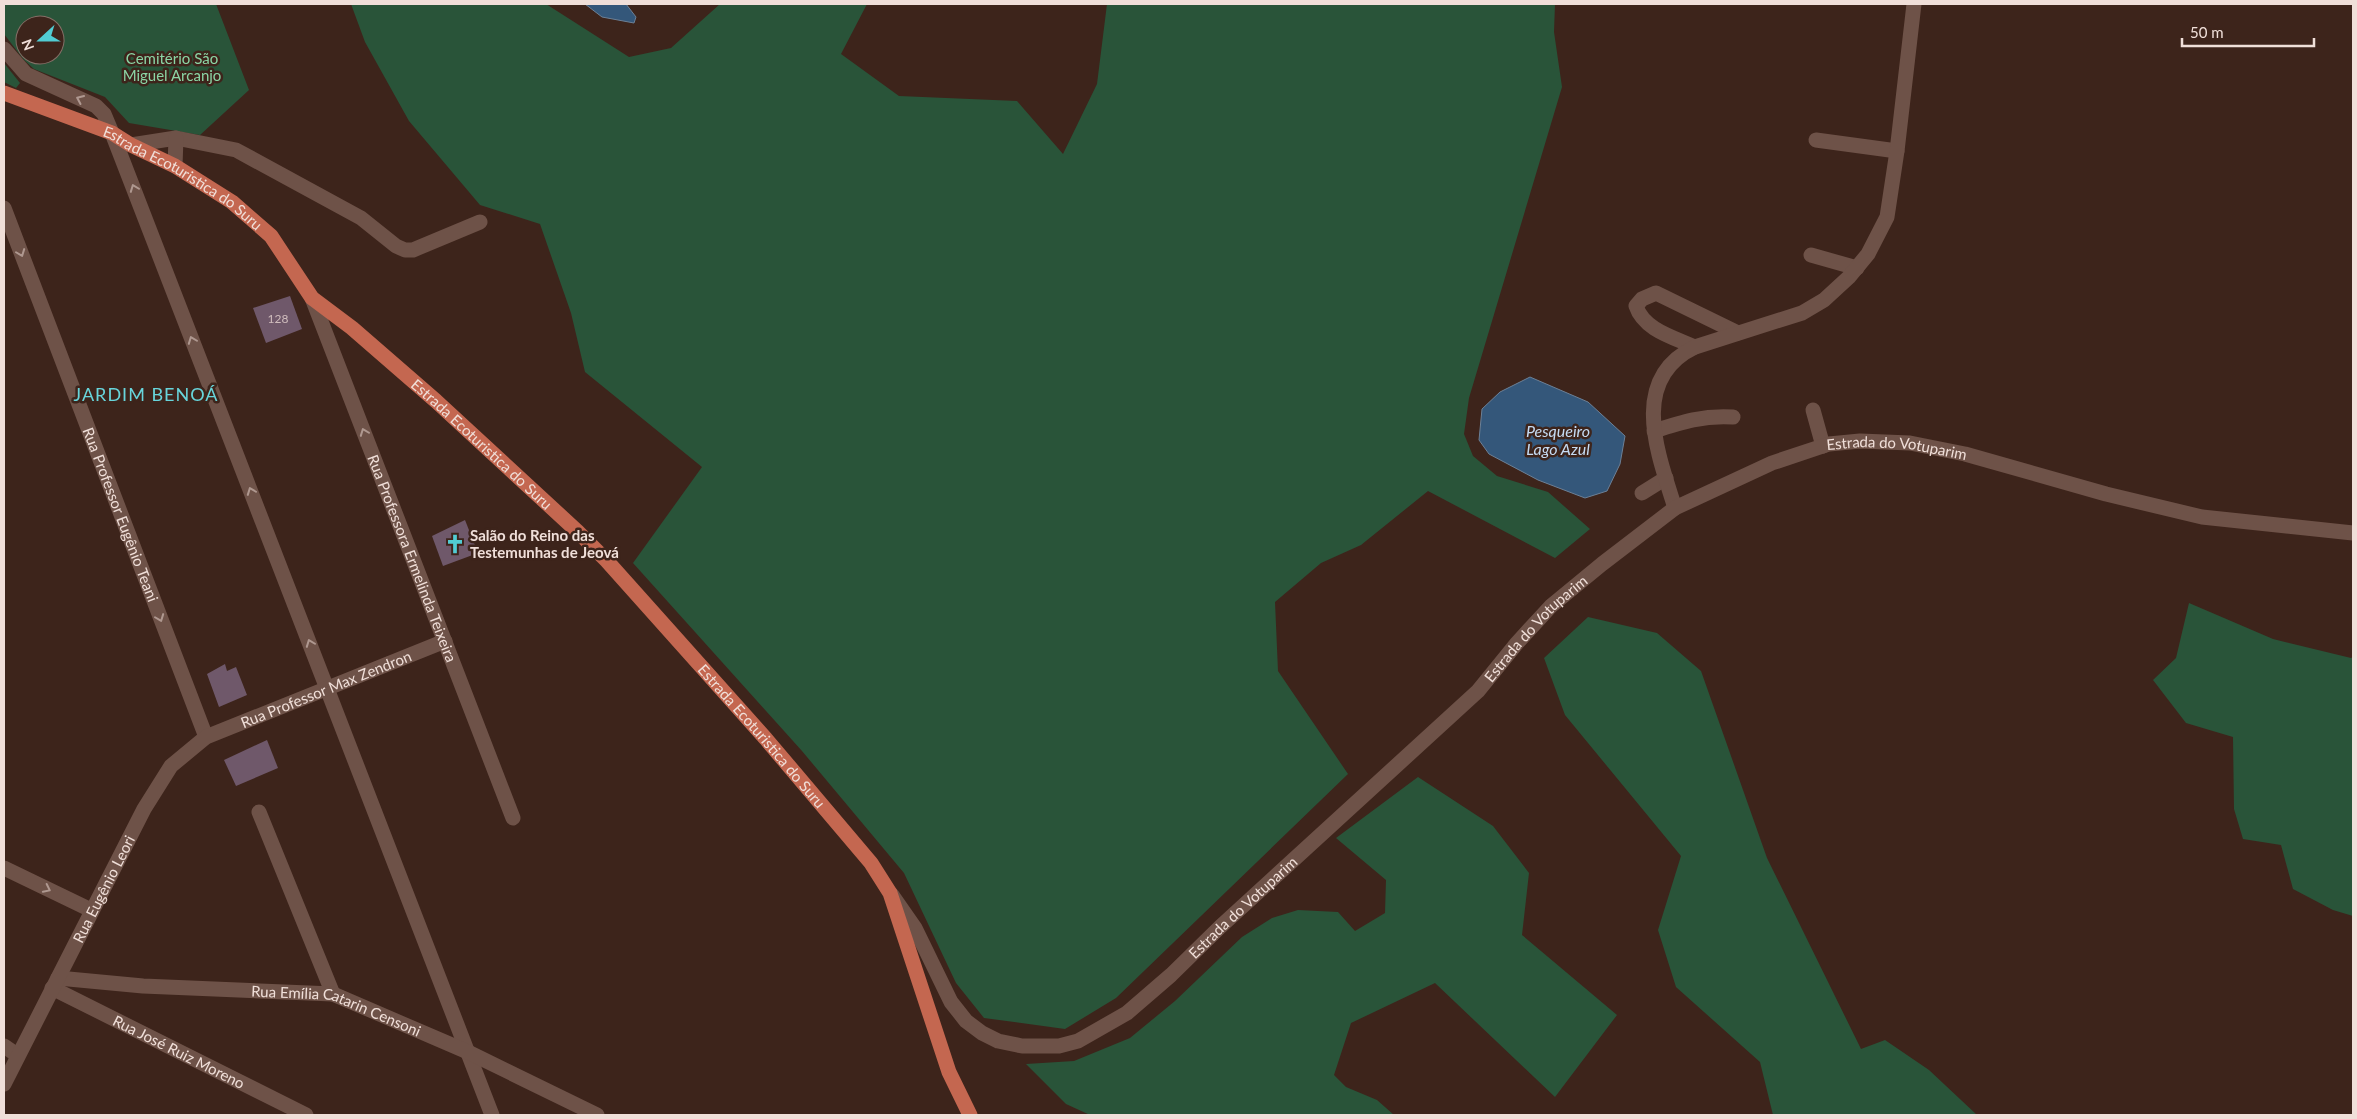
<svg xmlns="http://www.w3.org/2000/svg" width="2357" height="1119" font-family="Lato,sans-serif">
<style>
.green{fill:#295439;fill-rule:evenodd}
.water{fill:#34577a;stroke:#6c8096}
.building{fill:#6f586a}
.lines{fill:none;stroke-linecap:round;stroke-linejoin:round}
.minor{stroke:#6e5248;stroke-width:15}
.major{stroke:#c46750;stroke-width:15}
.oneway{stroke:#af9890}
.labels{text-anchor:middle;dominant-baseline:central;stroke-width:5;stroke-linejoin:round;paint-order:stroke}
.number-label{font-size:12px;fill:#d0bdbd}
.park-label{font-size:15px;fill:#8bd5a5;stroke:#3d241b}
.street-label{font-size:15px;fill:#f0dfd9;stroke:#3d241b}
.poi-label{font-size:15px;font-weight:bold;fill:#f0dfd9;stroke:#3d241b;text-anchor:start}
.water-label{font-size:16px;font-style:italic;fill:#c5dbf3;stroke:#3d241b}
.quarter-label{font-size:18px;letter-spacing:1px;fill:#68d5db;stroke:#3d241b}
</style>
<rect width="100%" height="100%" fill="#3d241b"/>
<g class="green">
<path d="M4,4H216L249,90L200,135L129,123L105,97L34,69L24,60L4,34ZM25,25H55V55H25Z"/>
<path d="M351,4H546L629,57L671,48L720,4H867L841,54L899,96L1017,101L1063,154L1097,84L1107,4H1555L1554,32L1562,87L1469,398L1464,434L1473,456L1497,476L1548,492L1590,529L1555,558L1428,491L1361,545L1321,563L1275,602L1278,671L1348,774L1116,998L1065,1029L984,1018L956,983L904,873L802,751L633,563L702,467L585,372L571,313L540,224L480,205L409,121L365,42Z"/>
<path d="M4,63L20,83L16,88L4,82Z"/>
<path d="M2189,603L2273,639L2351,658L2353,657V916L2333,910L2293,889L2281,845L2243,839L2234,809L2233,737L2186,723L2153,680L2176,658Z"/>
<path d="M1588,617L1657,633L1701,671L1767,858L1861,1049L1885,1040L1929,1070L1977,1115H1773L1760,1062L1676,987L1658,930L1681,856L1565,715L1544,658Z"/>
<path d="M1418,777L1493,826L1529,873L1522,935L1617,1015L1555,1097L1435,983L1351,1023L1334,1075L1346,1087L1377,1100L1394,1115H1090L1066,1104L1026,1064L1074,1061L1130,1038L1175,1001L1242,937L1272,918L1298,910L1338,912L1355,931L1385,913L1386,880L1336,838Z"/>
</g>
<g class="water">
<path d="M585,4H626L636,17L634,23L602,17Z"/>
<path d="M1530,377L1588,402L1625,436L1620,464L1607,491L1585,498L1538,480L1489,454L1479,440L1482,409L1500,392Z"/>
</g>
<g class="building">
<path d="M290,296L302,329L266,343L253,308Z"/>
<path d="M465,520L478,553L443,566L432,536Z"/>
<path d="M225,664L227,671L236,667L247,695L219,707L207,674Z"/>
<path d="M267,740L278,768L236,786L224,760Z"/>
</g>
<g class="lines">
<g class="minor">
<path d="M4,49L26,74L96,106L104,114L112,133L492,1115"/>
<path d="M1816,140L1897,151"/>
<path d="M131,145L176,138L236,150L361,218L396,246L405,250H413L480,222"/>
<path d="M175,166L176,138"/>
<path id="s1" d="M4,208L206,737"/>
<path d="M1811,255L1857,268"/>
<path id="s2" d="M312,298L513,818"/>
<path d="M1695,347C1673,337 1644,330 1636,306L1642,299L1656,293L1738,333"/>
<path d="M1813,410L1823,446"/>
<path d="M1654,431C1682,422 1704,415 1733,417"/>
<path d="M1642,493L1666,478"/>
<path d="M1675,508C1658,454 1628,379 1695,347L1802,313L1824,300L1849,277L1868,254L1887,217L1897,151L1914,4"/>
<path d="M259,812L333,994"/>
<path d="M4,868L91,910"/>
<path id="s3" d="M892,895L915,928L951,1002L966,1021L982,1033L998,1041L1022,1046H1059L1078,1041L1127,1013L1171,975L1220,927L1478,691L1517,643L1551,606L1602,564L1675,508L1772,463L1829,444L1860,441L1910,443L1965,454L2106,494L2202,517L2353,533"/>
<path id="s4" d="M58,978L143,986L333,994L468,1052L597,1115"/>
<path id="s5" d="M52,988L306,1115"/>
<path d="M4,1046L17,1055"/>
<path id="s6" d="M4,1084L144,809L171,766L206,737L445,641"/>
</g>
<path class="major" id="s7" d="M4,93L112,133L131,145L175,166L232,202L271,236L312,298L352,328L436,401L578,532L607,561L766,739L871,863L890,893L949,1072L970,1115"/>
</g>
<defs><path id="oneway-chevron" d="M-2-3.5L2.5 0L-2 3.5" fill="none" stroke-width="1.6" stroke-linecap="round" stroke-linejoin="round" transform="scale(1.25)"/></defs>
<g class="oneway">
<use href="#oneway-chevron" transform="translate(80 99) rotate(-156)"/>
<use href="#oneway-chevron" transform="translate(134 188) rotate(-111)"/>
<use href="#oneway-chevron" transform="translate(21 253) rotate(69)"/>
<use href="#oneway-chevron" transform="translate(192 340) rotate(-111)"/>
<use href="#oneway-chevron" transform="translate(364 432) rotate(-111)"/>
<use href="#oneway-chevron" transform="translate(251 491) rotate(-111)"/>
<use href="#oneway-chevron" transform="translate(160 618) rotate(69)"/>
<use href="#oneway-chevron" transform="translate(310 643) rotate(-111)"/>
<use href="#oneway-chevron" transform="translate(47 889) rotate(26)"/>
</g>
<defs>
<symbol id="church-bare" viewBox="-9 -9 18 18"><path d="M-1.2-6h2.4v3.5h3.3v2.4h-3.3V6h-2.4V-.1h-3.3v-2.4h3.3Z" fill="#51ccd3" stroke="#3d241b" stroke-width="2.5" paint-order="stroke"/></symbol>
</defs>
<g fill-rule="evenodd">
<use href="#church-bare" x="441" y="530" width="28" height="28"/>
</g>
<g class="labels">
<g class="number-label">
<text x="278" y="318">128</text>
</g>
<g class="park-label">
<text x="172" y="58">Cemitério São<tspan x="172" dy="17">Miguel Arcanjo</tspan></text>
</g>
<g class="street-label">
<text stroke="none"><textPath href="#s7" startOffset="199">Estrada Ecoturistica do Suru</textPath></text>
<text stroke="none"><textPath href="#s7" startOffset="604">Estrada Ecoturistica do Suru</textPath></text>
<text stroke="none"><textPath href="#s3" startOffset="1304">Estrada do Votuparim</textPath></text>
<text stroke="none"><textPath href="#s1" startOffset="328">Rua Professor Eugênio Teani</textPath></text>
<text stroke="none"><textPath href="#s2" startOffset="279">Rua Professora Ermelinda Teixeira</textPath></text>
<text stroke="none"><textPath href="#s3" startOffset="884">Estrada do Votuparim</textPath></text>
<text stroke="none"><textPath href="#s6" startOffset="534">Rua Professor Max Zendron</textPath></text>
<text stroke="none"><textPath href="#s7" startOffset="1009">Estrada Ecoturistica do Suru</textPath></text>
<text stroke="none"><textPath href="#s6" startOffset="219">Rua Eugênio Leori</textPath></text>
<text stroke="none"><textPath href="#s3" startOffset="479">Estrada do Votuparim</textPath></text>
<text stroke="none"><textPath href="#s4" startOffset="282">Rua Emília Catarin Censoni</textPath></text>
<text stroke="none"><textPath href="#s5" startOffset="142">Rua José Ruiz Moreno</textPath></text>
</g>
<g class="poi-label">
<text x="470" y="535">Salão do Reino das<tspan x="470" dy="17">Testemunhas de Jeová</tspan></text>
</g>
<g class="water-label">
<text x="1558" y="430">Pesqueiro<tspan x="1558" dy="18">Lago Azul</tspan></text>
</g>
<g class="quarter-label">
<text x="146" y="394">JARDIM BENOÁ</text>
</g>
</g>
<rect width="2357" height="1119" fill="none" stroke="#f0dfd9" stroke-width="10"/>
<g transform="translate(40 40) rotate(249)"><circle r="24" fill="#3d241b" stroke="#856f67"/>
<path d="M0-4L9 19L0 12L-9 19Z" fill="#51ccd3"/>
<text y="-8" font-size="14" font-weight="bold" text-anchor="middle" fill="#f0dfd9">N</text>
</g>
<path d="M2182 38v8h132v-8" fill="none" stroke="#f0dfd9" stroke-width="2.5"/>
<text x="2190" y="38" font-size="15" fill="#f0dfd9" stroke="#3d241b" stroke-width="4" paint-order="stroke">50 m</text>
</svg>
